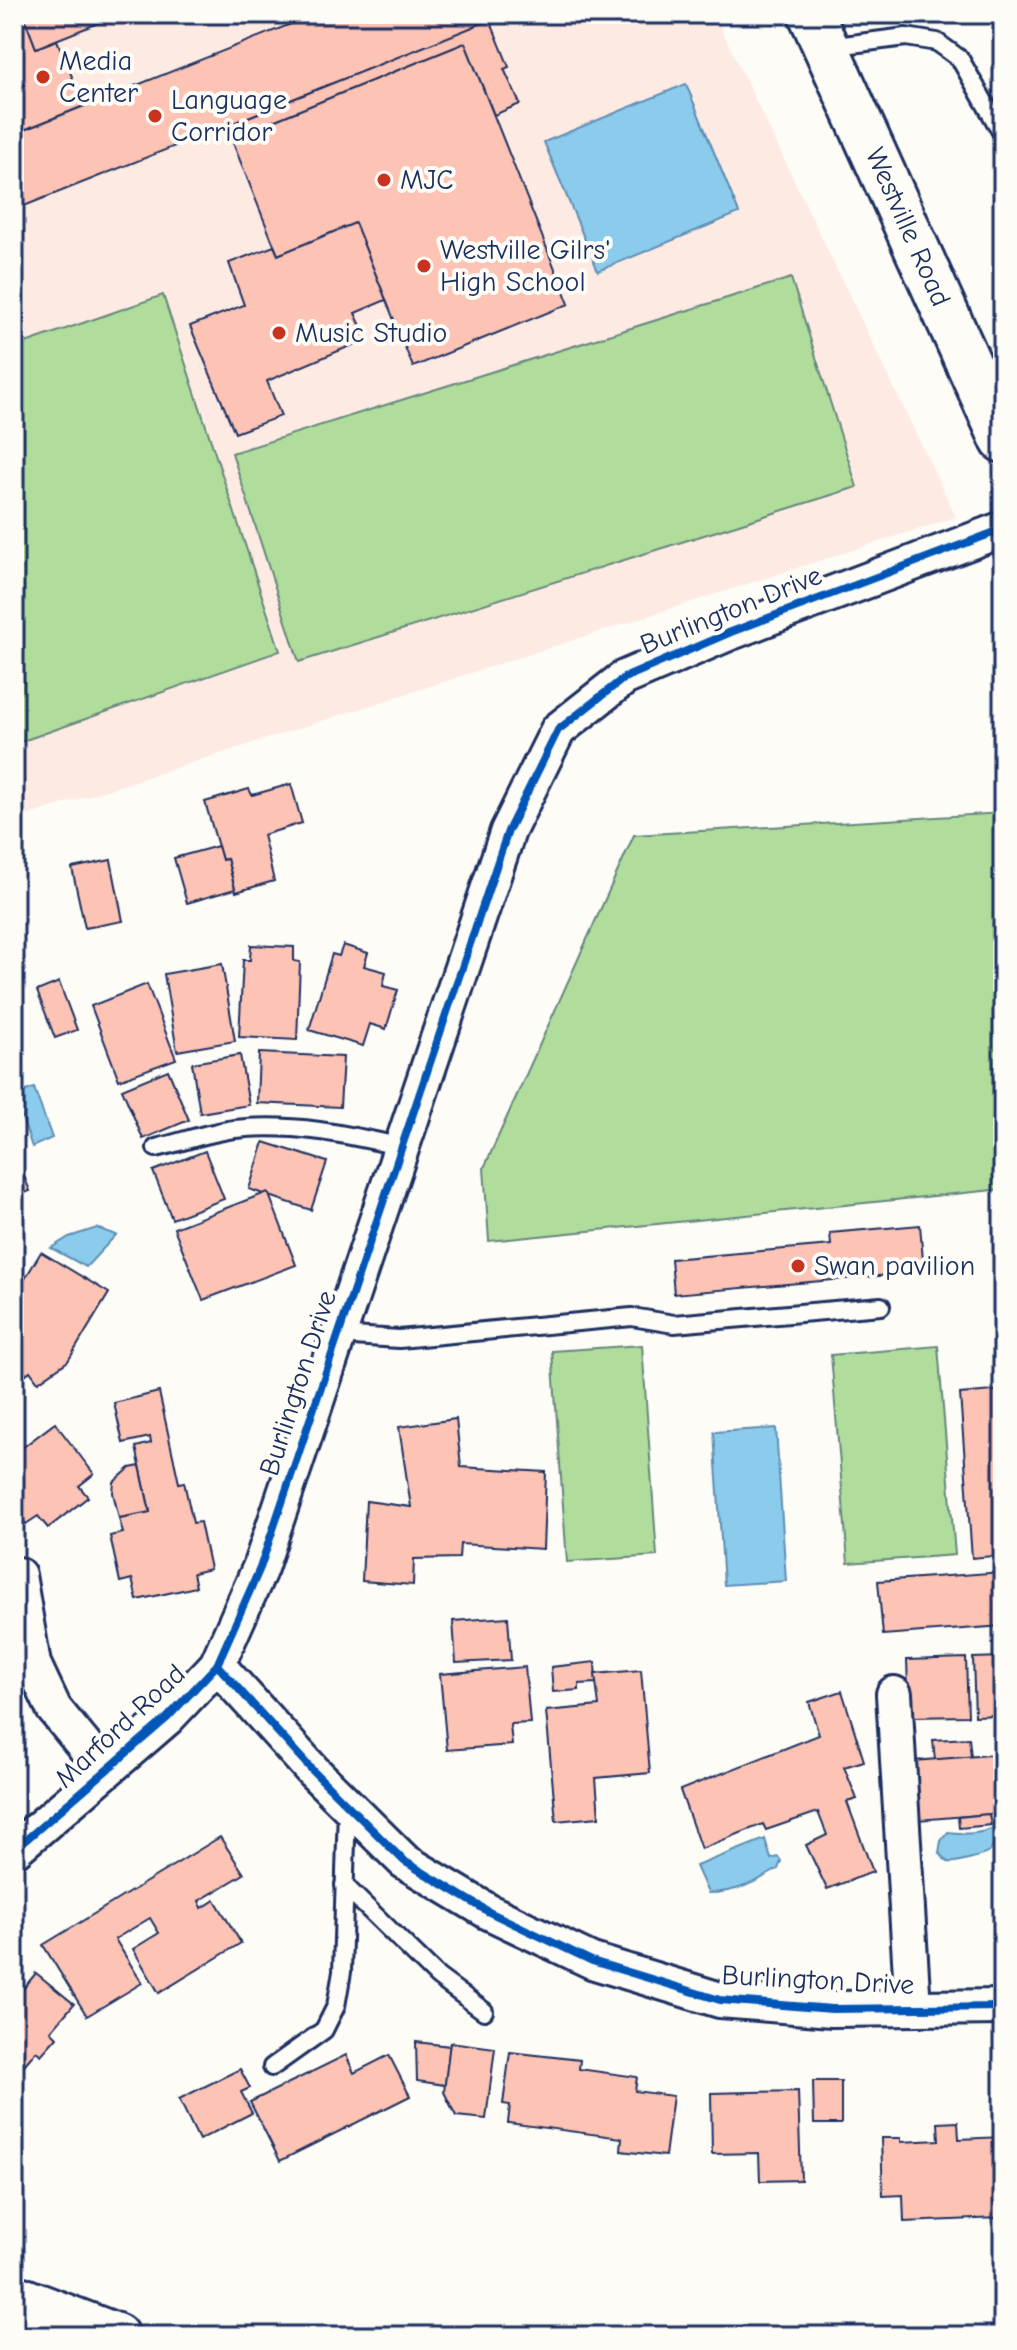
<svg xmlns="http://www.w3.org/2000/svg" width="1017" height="2350" font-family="'Comic Neue',sans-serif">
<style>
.built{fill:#fdebe3}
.green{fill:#b0dd9c;stroke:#66867d;stroke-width:2}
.water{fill:#8bcbec;stroke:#5e8db3;stroke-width:2}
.building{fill:#fdc3b5;stroke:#1b2f5e;stroke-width:2}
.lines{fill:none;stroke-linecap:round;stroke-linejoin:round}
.lane-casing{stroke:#1b2f5e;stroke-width:22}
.street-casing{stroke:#1b2f5e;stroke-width:40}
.secondary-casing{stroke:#1b2f5e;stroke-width:50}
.highway-casing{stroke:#1b2f5e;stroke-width:50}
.lane{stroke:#fdfcf7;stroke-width:16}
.street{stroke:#fdfcf7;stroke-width:34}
.secondary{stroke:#fdfcf7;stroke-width:44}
.highway{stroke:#fdfcf7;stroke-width:44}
.cycleway-casing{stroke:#fdfcf7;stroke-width:13}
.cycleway{stroke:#0057b8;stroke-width:8}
.poi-dot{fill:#c8321e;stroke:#fdfcf7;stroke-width:3}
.labels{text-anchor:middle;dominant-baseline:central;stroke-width:8;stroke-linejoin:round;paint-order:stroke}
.poi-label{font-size:28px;fill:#1b2f5e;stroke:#fdfcf7;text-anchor:start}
.street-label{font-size:28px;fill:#1b2f5e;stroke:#fdfcf7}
</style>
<rect width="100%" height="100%" fill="#fdfcf7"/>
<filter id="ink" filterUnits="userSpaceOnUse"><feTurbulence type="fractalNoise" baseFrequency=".0125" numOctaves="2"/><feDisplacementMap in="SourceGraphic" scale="16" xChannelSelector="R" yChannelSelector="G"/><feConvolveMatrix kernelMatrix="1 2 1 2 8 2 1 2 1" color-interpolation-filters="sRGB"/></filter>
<g filter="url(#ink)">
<path class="built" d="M14,14H714L956,517L14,820Z"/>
<g class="green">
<path d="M791,278L857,487L299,662L232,453Z"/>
<path d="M163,295L280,651L14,744V347Z"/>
<path d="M1003,813V1189L489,1241L484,1168L634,835Z"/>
<path d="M642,1345L657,1556L567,1562L552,1351Z"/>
<path d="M938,1346L955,1555L848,1563L831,1355Z"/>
</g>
<g class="water">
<path d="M686,84L739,213L598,271L544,142Z"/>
<path d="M34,1088L52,1138L32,1147L14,1095Z"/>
<path d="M97,1228L116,1235L86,1267L51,1248L69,1237Z"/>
<path d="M776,1428L786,1581L724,1585L714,1432Z"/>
<path d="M994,1828L996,1833C995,1838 994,1847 990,1851C987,1855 952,1864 948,1862C944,1860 942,1856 939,1853L941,1841L948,1832C968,1834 975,1835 994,1828Z"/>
<path d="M765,1839L771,1859L778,1857L781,1861L778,1869C754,1883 735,1893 708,1893L696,1866Z"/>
</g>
<g class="building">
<path d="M14,14H23L36,48L57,40L84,106L14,134Z"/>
<path d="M23,14H121L36,48Z"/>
<path d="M316,14H507L14,210V134Z"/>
<path d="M490,20L509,67L504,69L520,104L494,115L465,43L231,138L226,126Z"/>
<path d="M465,43L569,304L413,367L355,223L278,255L231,138Z"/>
<path d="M355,223L386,300L355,313L367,339L267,381L281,416L235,433L190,326L244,305L229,263L274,246L278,255Z"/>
<path d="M291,784L302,823L263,835L274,881L236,892L227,859L222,860L205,802L249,789L252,795Z"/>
<path d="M218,846L222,860L227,859L235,889L187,903L174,858Z"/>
<path d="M111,860L123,921L85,928L72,868Z"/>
<path d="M251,945L294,947V961L300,962L297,1040L239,1037L243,960H250Z"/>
<path d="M343,945L368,953L364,966L386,972L383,986L398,990L386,1029L370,1024L363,1046L309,1030L332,954L339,956Z"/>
<path d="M222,964L235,1041L177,1051L164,974Z"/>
<path d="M59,982L77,1030L55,1038L37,991Z"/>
<path d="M147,984L176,1059L119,1080L91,1006Z"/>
<path d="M259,1053L343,1057L340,1107L257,1103Z"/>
<path d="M240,1055L249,1105L200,1113L192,1063Z"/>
<path d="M168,1070L189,1120L143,1139L122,1089Z"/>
<path d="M264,1142L327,1162L311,1210L249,1189Z"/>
<path d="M14,1151L30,1191L14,1197Z"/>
<path d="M205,1151L224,1199L172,1219L153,1171Z"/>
<path d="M268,1192L296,1265L203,1300L174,1228Z"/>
<path d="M920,1225L924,1272L674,1294L671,1259L831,1245L830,1233Z"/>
<path d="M41,1252L109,1293L68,1361L38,1382L30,1371L14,1384V1297Z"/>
<path d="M1003,1390V1555L972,1558L960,1394Z"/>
<path d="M159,1392L179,1483L184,1482L193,1523L200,1522L210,1569L193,1573L196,1587L137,1600L132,1579L120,1582L110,1536L123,1533L119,1518L150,1512L136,1447L151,1443L150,1437L123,1443L114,1403Z"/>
<path d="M456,1419L461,1467L546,1472L543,1549L460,1544L459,1558L414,1559L413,1585L362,1581L366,1501L411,1507L399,1427Z"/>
<path d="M55,1423L94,1474L79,1486L88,1497L48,1528L38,1516L26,1524L14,1509V1454Z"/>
<path d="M140,1466L150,1512L119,1518L113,1493L114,1482L130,1468Z"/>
<path d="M1003,1572V1626L883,1635L878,1581Z"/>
<path d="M508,1617L511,1660L456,1663L453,1621Z"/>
<path d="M1003,1657V1715L975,1716L973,1658Z"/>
<path d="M966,1658L968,1716L909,1717L907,1660Z"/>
<path d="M595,1662L596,1683L579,1684V1690L553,1692L551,1667Z"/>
<path d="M525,1667L530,1723L510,1724L512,1745L447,1750L440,1674Z"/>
<path d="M641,1670L650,1773L596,1778L599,1817L556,1821L546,1711L599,1706L595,1674Z"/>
<path d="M842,1691L864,1761L844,1767L857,1799L847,1802L873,1872L827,1889L806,1845L827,1835L818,1812L766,1830L763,1824L701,1849L680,1790L819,1735L809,1702Z"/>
<path d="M969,1738L971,1757L935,1760L933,1740Z"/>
<path d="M1003,1754V1813L918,1820L913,1761Z"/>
<path d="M989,1814L991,1825L959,1828L958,1817Z"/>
<path d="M220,1837L244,1874L199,1901L202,1908L215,1900L241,1943L159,1993L133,1949L159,1933L150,1918L115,1939L142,1983L87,2016L43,1945Z"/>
<path d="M36,1973L74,2004L51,2031L57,2037L41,2055L36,2051L14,2077V2000Z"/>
<path d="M416,2042L450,2046L445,2085L417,2081Z"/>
<path d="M450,2042L495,2048L486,2119L456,2116L444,2092Z"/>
<path d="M510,2052L580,2060L579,2069L637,2077L635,2091L673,2096L665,2156L621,2151L622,2138L508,2123L510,2105L503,2104Z"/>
<path d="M346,2055L354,2073L389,2055L410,2096L280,2161L250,2102Z"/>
<path d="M240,2069L250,2088L241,2092L252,2113L199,2140L179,2099Z"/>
<path d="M813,2081H841V2124H814Z"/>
<path d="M798,2091L801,2180L760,2181L759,2153L712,2154L711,2093Z"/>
<path d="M958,2122L959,2139L1003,2137V2202L999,2203V2218L904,2222L903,2195L883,2196L881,2138H901V2142L939,2140L938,2123Z"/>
</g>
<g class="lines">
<defs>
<g id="lane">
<path d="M828,47L906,37L937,42L960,59L1003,135"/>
<path d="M156,1148C182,1142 209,1132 235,1129C293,1123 346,1134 402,1147"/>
<path d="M337,1335L399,1339L632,1317L674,1324L881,1306"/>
<path d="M344,1885L438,1977L484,2011"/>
<path d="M272,2067L324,2030L336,2006L342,1972L347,1807"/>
</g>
<g id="street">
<path d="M18,1575L33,1664L54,1709L105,1771"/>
<path d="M217,1665L313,1771L404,1861L489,1912L592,1961L720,2000L832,2009L1003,2007"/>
<path d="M894,1694L913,2008"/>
<path d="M14,1850L167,1718L217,1665L260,1568L508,831L558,730L624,678L731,632L1003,529"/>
</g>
<path id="secondary" d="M811,14L1003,440"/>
<path id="highway" d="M14,2297L116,2336"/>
</defs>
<use href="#lane" class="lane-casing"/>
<use href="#street" class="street-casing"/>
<use href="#secondary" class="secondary-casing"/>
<use href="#highway" class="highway-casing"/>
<use href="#lane" class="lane"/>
<use href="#street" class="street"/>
<use href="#secondary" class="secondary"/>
<use href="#highway" class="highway"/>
<defs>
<g id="cycleway">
<path d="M217,1665L313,1771L404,1861L489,1912L592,1961L720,2000L832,2009L1003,2007"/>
<path d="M14,1850L167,1718L217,1665L260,1568L508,831L558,730L624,678L731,632L1003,529"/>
</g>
</defs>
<use href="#cycleway" class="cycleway-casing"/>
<use href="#cycleway" class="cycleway"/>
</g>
</g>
<g class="poi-dot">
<circle cx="43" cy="77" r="8"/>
<circle cx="155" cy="116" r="8"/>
<circle cx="384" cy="180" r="8"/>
<circle cx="424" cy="266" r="8"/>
<circle cx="279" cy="333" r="8"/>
<circle cx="798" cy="1266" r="8"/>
</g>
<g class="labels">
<g class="poi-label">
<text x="59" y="61">Media<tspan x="59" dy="32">Center</tspan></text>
<text x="171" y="100">Language<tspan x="171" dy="32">Corridor</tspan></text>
<text x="400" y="180">MJC</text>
<text x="440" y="250">Westville Gilrs'<tspan x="440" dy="32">High School</tspan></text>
<text x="295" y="333">Music Studio</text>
<text x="814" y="1266">Swan pavilion</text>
</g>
<g class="street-label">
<text transform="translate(908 227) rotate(66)">Westville Road</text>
<text transform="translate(731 610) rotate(-22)">Burlington Drive</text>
<text transform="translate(298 1383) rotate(-72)">Burlington Drive</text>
<text transform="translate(120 1726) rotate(-43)">Marford Road</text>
<text transform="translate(818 1980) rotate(3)">Burlington Drive</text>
</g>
</g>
<rect width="1017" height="2350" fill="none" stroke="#fdfcf7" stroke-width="48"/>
<rect x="24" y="24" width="969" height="2302" fill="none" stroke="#1b2f5e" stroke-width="3" filter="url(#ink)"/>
</svg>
